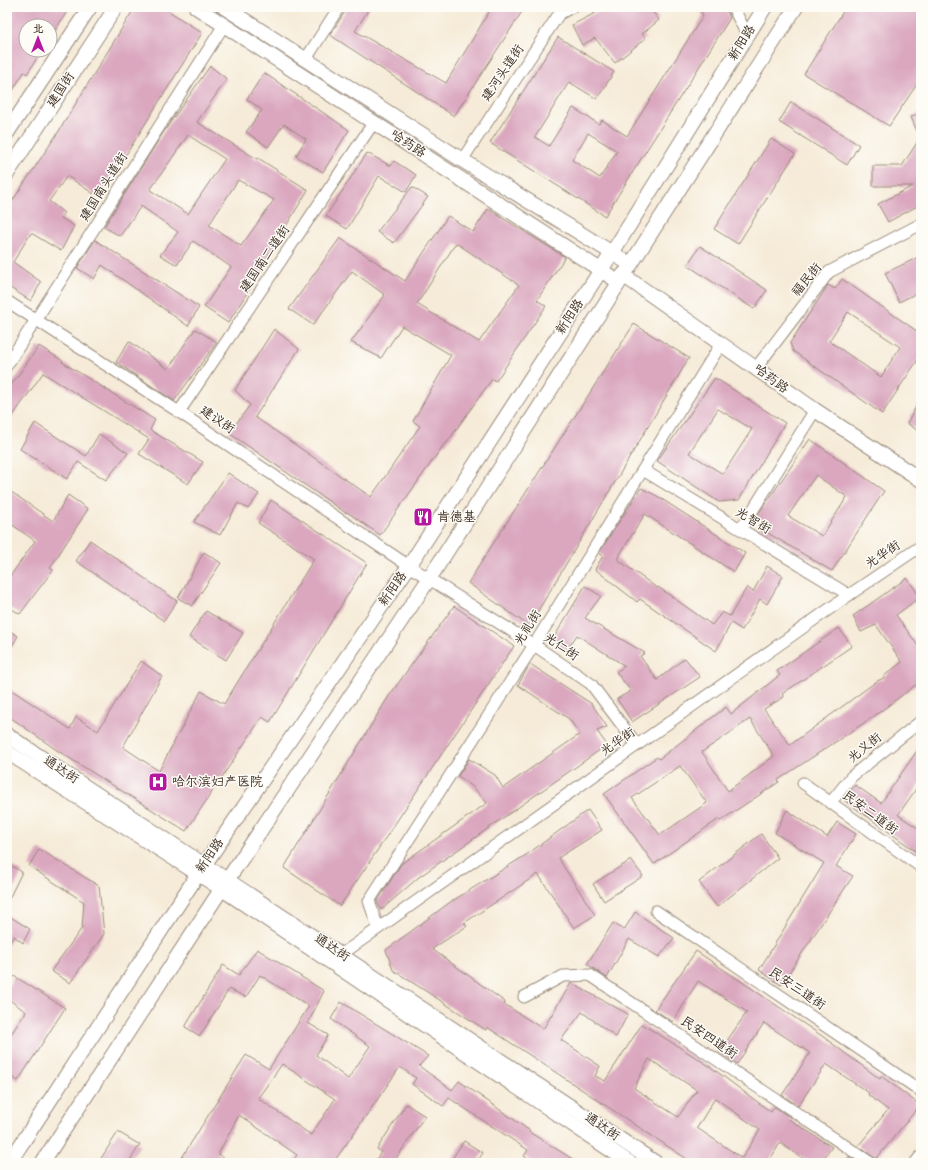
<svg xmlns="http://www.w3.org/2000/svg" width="928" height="1170" font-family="Mynerve,'LXGW WenKai TC',sans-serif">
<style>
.building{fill:#daa7bf;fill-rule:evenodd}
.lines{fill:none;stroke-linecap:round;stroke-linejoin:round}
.minor-casing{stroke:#988a7b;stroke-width:13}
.major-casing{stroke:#988a7b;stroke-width:16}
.minor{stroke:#fff;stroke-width:11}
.major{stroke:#fff;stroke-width:14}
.labels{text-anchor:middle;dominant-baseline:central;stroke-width:3;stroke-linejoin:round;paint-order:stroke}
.street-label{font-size:13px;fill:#3b2a1e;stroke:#fdfcf7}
.poi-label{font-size:13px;fill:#3b2a1e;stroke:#fdfcf7;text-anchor:start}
</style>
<rect width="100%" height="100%" fill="#fdfcf7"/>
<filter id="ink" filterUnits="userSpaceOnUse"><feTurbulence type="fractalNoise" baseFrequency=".025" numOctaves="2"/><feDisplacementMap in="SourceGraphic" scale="8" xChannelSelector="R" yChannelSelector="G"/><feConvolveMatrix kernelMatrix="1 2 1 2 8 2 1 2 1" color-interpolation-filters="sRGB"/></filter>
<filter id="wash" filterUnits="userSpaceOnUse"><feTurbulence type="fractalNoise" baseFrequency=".012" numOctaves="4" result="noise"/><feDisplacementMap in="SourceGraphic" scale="16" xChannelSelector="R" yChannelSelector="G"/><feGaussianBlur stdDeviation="0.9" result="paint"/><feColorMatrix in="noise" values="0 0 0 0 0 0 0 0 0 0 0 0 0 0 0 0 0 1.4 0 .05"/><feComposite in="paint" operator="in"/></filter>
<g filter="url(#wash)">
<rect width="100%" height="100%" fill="#f6ebd8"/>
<g id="blocks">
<g class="building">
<path d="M7,7H70L50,38V26H26V50H42L27,74L24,72L7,100Z"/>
<path d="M135,7H163L202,33L117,169L97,196L67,176L49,201L64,213L61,218L74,226L61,251L31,233L13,262L41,282L31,301L7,286V209L59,131Z"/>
<path d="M348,7H370L355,31L446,83L492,7H525L454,116L330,35Z"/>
<path d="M607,7H649L659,20L642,34L646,38L615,63L595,38L582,45L572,25Z"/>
<path d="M699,7H725L730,18L605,216L490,143L558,37L614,72L597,99L569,82L535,137L549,146L573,108L599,124L602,120L627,136L703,16ZM588,133L617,151L600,178L572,160Z"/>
<path d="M846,7H921V78L889,126L804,74Z"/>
<path d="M210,66L227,79L197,122L257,159L258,158L308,190L264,262L266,263L228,323L204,307L231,267L193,241L177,265L160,255L178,232L141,206L120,236L104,227L163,133ZM188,135L225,159L188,214L150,190ZM238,180L274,200L241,246L209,225Z"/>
<path d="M264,73L349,130L323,172L296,156L306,139L284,124L268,147L246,132L262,110L247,99Z"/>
<path d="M791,102L859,145L847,165L779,122Z"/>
<path d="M921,112V204L888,222L878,204L913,186H873V166H902L920,138L911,117Z"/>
<path d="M771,139L795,154L738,244L714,229Z"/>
<path d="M367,153L391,166L394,161L416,175L406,192L379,176L347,229L326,216Z"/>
<path d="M412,187L428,197L394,243L377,232Z"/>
<path d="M488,209L565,257L537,300L546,306L496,381L492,379L446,444L445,443L380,535L347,512L346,513L229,433L250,405L235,390L274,329L299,349L255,417L371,497L420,426L413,421L451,355L402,326L381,358L351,342L385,295L352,271L313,325L289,309L340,238L405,281L448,216L473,232ZM456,243L519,285L479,342L417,304Z"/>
<path d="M95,240L199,307L188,326L102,265L94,279L77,268Z"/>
<path d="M700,246L767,290L754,309L687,265Z"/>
<path d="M921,256V291L899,302L885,273Z"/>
<path d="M842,279L921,334V355L882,414L793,351L790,343L828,285L835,289ZM848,312L900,347L881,377L829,341Z"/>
<path d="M634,324L689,358L529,626L468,583Z"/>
<path d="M195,329L217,342L174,401L116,362L129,341L168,369Z"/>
<path d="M39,346L63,361L62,362L155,420L150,430L203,462L188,484L139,454L149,439L43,373L7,424V391Z"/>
<path d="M715,378L785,423L739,500L719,502L657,461ZM718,409L752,429L723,474L689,453Z"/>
<path d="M921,398V433L907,423Z"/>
<path d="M35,423L86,456L99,434L128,453L106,480L78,462L67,479L20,449Z"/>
<path d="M810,439L884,491L832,571L761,529L757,516ZM816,475L847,497L822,536L788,516Z"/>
<path d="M228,473L259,494L248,509L238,503L220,535L194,522Z"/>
<path d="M641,488L657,496L745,553L734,572L645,514L617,559L657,588L658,587L712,625L722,612L730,616L747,587L753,592L767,566L783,576L767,604L760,599L742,630L731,623L716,651L640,599L637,602L595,569L603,556L599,553Z"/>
<path d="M7,489L53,521L68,495L88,509L50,568L53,570L20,614L7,606V573L11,575L35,541L7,521Z"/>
<path d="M271,500L367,563L270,722L262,717L186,831L58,751L7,715V687L70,729L76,717L98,731L141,661L162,676L123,747L159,771L201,691L224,704L314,559L258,523Z"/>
<path d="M90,540L177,601L164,621L76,561Z"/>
<path d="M204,552L221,563L192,606L178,598Z"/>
<path d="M907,578L920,597L896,615L921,650V681L873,717L778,780L779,782L720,821L719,819L654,864L604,794L657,757L659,759L726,707L731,714L780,675L777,671L839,628L852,646L782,694L784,697L764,709L790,745L877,681L884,678V676L902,662L876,625L861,632L853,616ZM750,719L774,756L728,791L702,752ZM680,766L707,803L660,835L632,798Z"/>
<path d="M585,586L601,596L585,618L645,653L640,656L657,680L685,658L700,677L632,722L617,699L631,691L616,672L625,666L577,635L566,651L553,639Z"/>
<path d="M454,606L514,646L340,906L284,868L389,696Z"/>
<path d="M206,611L243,633L226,660L189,637Z"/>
<path d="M7,629L18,636L7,655Z"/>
<path d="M530,664L592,704L607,727L597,731L607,745L419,877L381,910L377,902L401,864L487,803L473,787L458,776L469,759L495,775L503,788L580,734L569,719L518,685Z"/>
<path d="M921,745V782L898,815L921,830V855L844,800L855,785L881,803Z"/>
<path d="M588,810L602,830L558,858L595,915L574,928L538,874L464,923L467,926L432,949L505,1002L504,1004L543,1029L571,983L628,1014L616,1037L582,1012L561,1040L600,1066L595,1076L605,1081L642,1024L708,1065L771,1112L774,1107L790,1117L789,1119L832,1147L820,1163H810L780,1143L768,1163H693L487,1027L486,1030L393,970L386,950L449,903L526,855ZM649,1059L697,1090L678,1117L634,1088ZM715,1098L760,1130L742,1158L697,1128Z"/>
<path d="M787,810L827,837L837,822L856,834L836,866L853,876L781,985L759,970L824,863L775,833Z"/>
<path d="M761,834L778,858L717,907L699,882Z"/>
<path d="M39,849L99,886L104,934L70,983L51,971L82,928L84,902L29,866Z"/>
<path d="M631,860L643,876L604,901L593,884Z"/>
<path d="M7,863L22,872L7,903Z"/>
<path d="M635,912L674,938L659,957L629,939L607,978L587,964L613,923L624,930Z"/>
<path d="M7,915L30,929L23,943L14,936L7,946Z"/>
<path d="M257,949L324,991L308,1023L328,1035L316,1055L348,1079L370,1046L331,1019L341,1002L428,1056L419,1066L452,1090L459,1081L530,1131L529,1132L579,1163H534L524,1156L528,1150L449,1098L443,1106L412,1084L416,1078L400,1067L333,1163H292L297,1155L239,1115L218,1154L230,1163H187L181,1159L246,1055L269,1069L309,1006L260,975L246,997L229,989L200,1036L185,1027L223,965L239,975ZM282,1064L335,1099L311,1135L258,1098Z"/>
<path d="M696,951L822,1036L880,1079L881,1076L920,1105L876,1159L858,1146L888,1110L868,1095L869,1093L826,1064L798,1106L782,1095L810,1053L764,1023L737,1064L719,1052L747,1012L698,981L673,1022L655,1010Z"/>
<path d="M14,976L65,1008L18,1081L7,1074V1040L26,1012L7,998V989Z"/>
<path d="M406,1104L425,1116L393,1163H374L381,1152L377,1149Z"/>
<path d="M118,1132L140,1145L128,1163H98Z"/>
<path d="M464,1141L483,1153L476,1163H449Z"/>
<path d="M849,1157L858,1163H843Z"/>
</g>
</g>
</g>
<g filter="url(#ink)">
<use href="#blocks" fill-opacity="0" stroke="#988a7b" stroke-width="1"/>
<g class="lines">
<defs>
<g id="minor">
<path d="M733,7L747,35"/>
<path d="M306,59L339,7"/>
<path d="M462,160L559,14L572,7"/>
<path d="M7,301L179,412L409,566L534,645L591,684L637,745"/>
<path d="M7,365L224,25"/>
<path d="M756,368L829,272L921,224"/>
<path d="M179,412L374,122"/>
<path d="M643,470L849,595"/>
<path d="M741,529L815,410"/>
<path d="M803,783L921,867"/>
<path d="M831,802L852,776L921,721"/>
<path d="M656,911L921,1091"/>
<path d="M378,928L369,901L534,645L721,344"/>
<path d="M335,959L849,595L921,546"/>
<path d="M524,997L563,976L590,975L871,1163"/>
</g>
<g id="major">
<path d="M196,7L619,282"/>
<path d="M224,7L462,160L630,264"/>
<path d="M7,133L90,7"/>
<path d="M7,174L116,7"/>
<path d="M623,275L815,410L921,480"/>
<path d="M7,735L656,1163"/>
<path d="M7,752L222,889L630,1163"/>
<path d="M9,1163L198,874L409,566L612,253L765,7"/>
<path d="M42,1163L228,879L429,579L796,7"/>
<path d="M917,1163L921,1158"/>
</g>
</defs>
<use href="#minor" class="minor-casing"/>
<use href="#major" class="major-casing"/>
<use href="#minor" class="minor"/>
<use href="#major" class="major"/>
</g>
</g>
<defs>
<symbol id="restaurant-square" viewBox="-11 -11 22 22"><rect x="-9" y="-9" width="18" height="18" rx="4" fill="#b5179e" stroke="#fdfcf7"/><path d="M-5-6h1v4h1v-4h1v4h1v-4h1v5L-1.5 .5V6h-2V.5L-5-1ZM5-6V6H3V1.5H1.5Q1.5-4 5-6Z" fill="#fff"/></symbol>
<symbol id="hospital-square" viewBox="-11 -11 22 22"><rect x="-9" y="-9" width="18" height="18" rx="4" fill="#b5179e" stroke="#fdfcf7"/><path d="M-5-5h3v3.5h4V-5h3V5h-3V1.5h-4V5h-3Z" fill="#fff"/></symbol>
</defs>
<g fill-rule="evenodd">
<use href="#restaurant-square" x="412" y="506" width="22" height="22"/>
<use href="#hospital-square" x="147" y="771" width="22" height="22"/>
</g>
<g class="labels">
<g class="street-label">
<text transform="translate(742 43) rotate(-58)">新阳路</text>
<text transform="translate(503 73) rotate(-56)">建河头道街</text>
<text transform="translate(61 90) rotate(-57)">建国街</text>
<text transform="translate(408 144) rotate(33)">哈药路</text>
<text transform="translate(104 187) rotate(-58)">建国南头道街</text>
<text transform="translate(265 259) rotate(-56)">建国南二道街</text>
<text transform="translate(807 280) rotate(-50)">福民街</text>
<text transform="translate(570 317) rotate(-57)">新阳路</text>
<text transform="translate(771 379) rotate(36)">哈药路</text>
<text transform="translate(217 420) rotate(34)">建议街</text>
<text transform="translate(753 521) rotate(31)">光智街</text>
<text transform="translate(883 555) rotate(-34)">光华街</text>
<text transform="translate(393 589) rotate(-55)">新阳路</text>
<text transform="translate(528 628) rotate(-58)">光礼街</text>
<text transform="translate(561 647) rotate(34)">光仁街</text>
<text transform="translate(618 742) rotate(-35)">光华街</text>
<text transform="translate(865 748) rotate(-39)">光义街</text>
<text transform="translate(61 770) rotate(33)">通达街</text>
<text transform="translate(870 813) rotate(36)">民安二道街</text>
<text transform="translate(210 856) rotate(-56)">新阳路</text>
<text transform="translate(332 948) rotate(33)">通达街</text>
<text transform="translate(797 989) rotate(34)">民安三道街</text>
<text transform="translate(709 1038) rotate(34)">民安四道街</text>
<text transform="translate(602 1127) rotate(34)">通达街</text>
</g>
<g class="poi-label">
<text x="437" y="517">肯德基</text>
<text x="172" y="782">哈尔滨妇产医院</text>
</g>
</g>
<rect width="928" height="1170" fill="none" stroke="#fdfcf7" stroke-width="24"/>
<g transform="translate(38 38)"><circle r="19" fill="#fdfcf7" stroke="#afa8a0"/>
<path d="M0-3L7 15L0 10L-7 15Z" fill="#b5179e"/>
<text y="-6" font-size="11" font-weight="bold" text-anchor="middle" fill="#3b2a1e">北</text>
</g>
</svg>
